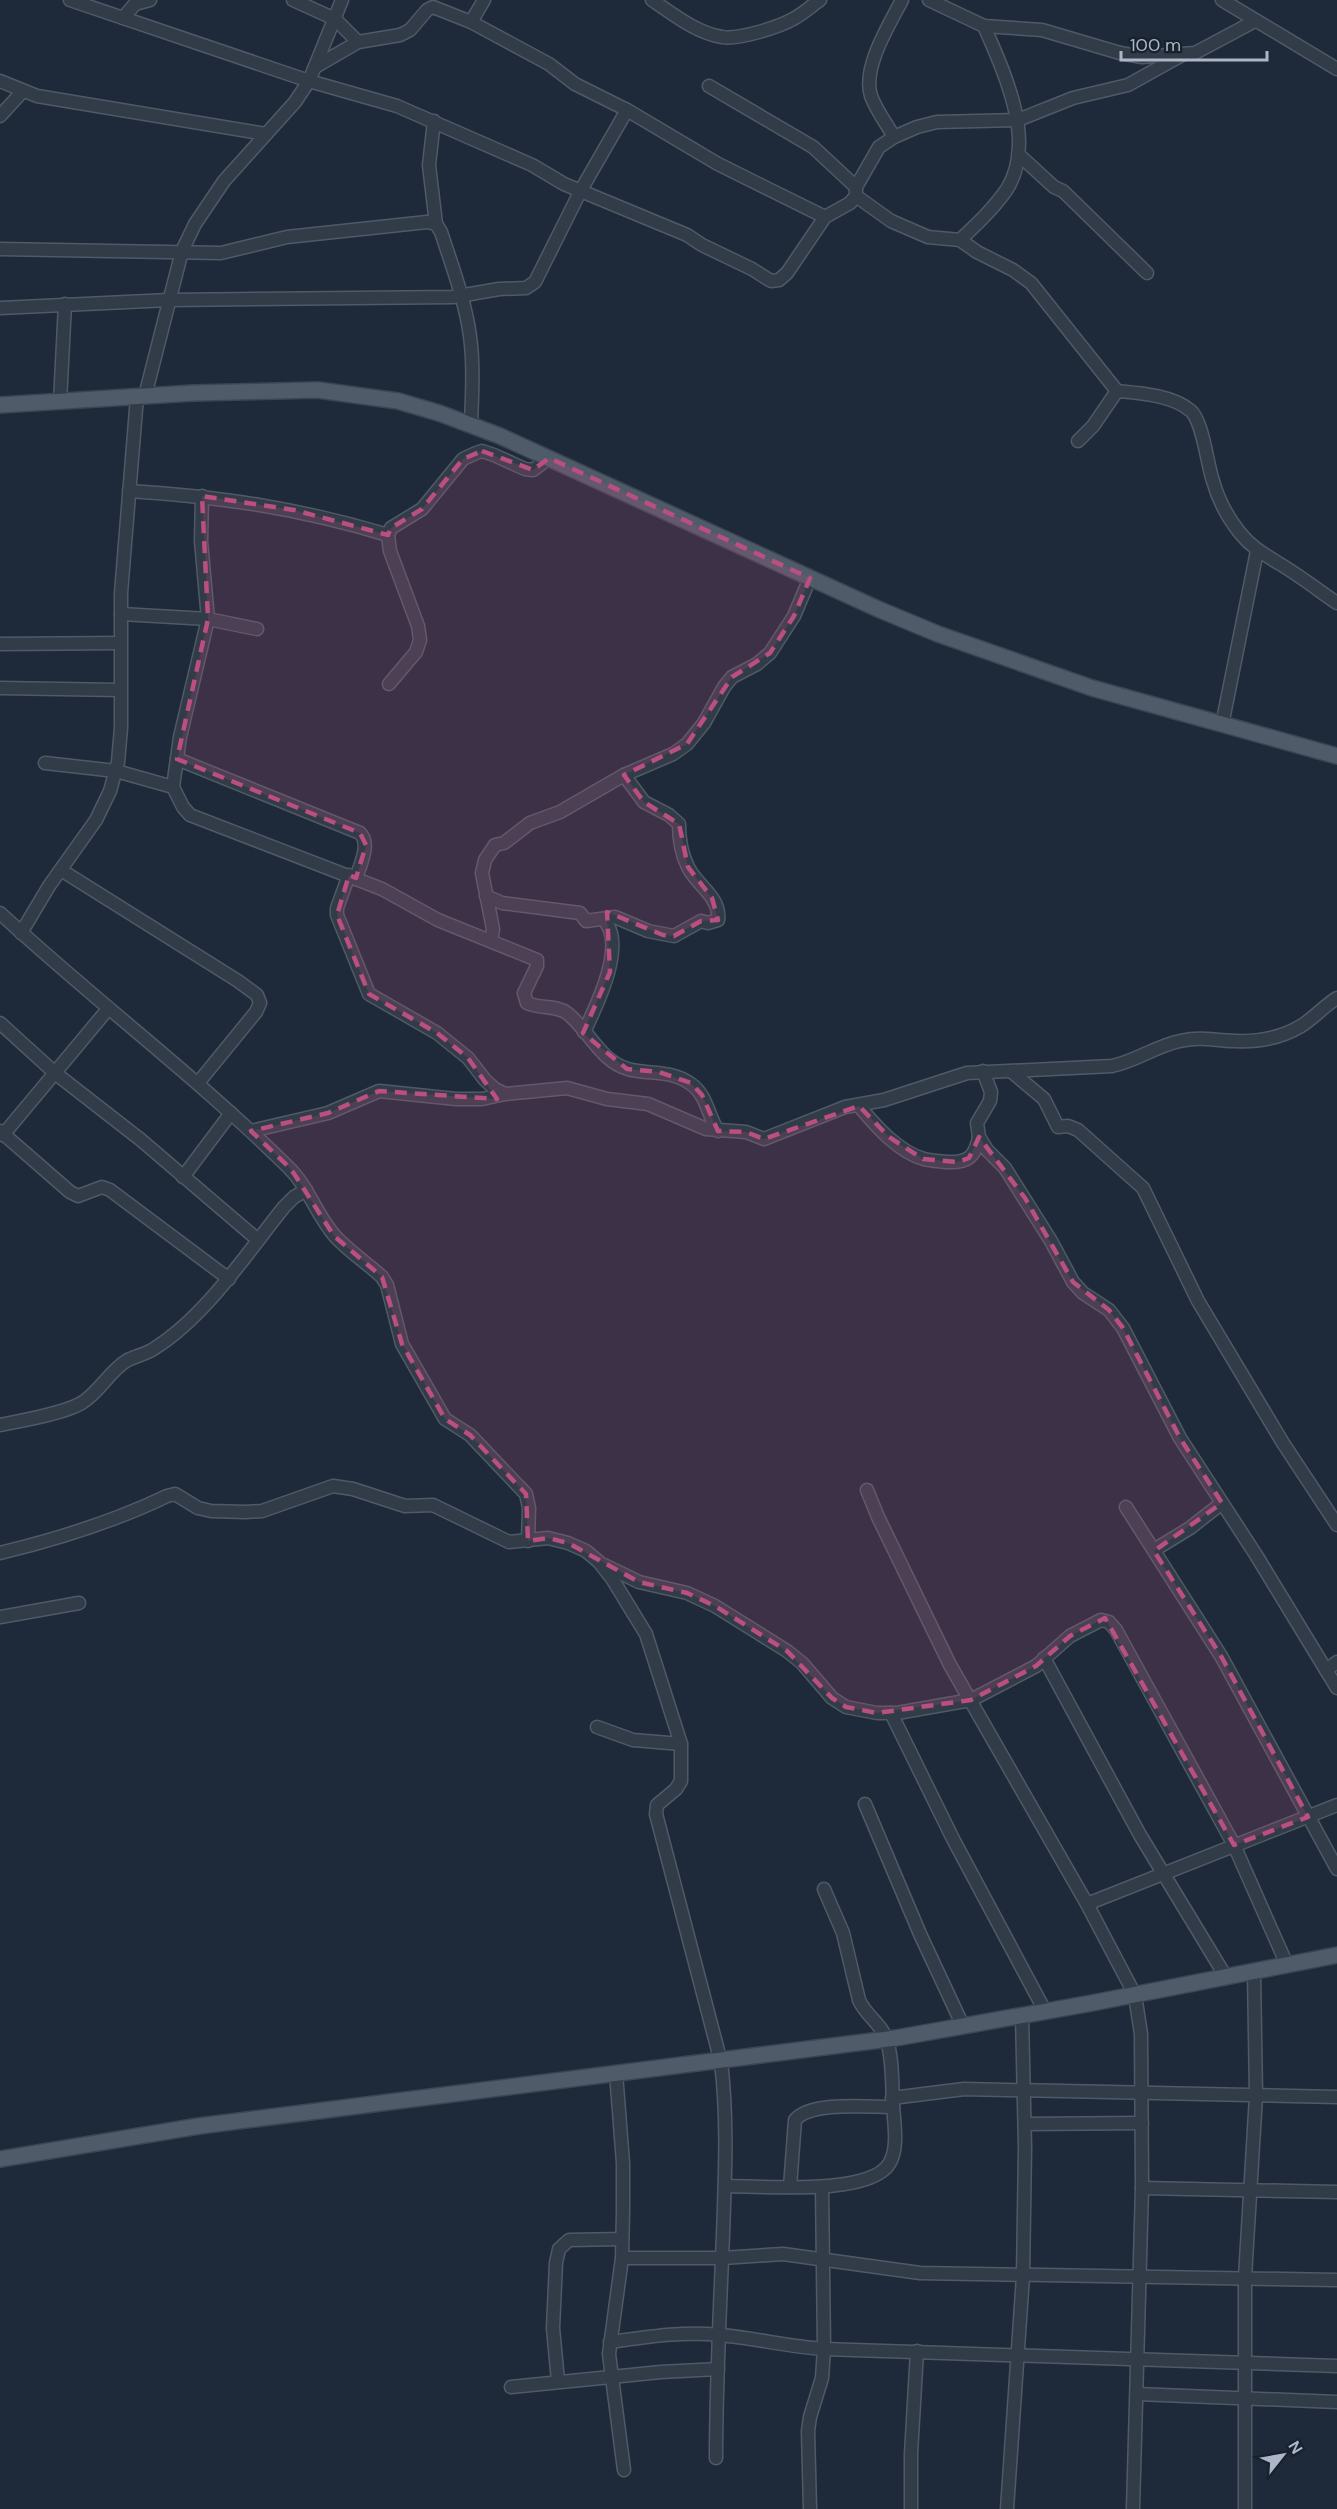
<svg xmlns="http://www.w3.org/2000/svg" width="1337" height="2509" font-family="'DM Sans',sans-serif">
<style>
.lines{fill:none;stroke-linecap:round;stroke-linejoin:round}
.minor-casing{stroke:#505967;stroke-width:15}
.major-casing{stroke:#3c4553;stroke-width:18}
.minor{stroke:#323c49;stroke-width:12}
.major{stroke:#505b6a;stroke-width:15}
.marked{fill:#ba4f80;fill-opacity:0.2;stroke:#ba4f80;stroke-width:4.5;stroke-dasharray:12 8;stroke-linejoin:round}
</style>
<rect width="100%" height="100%" fill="#1e2a39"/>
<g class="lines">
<defs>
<g id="minor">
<path d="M70,0L309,81L397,106L532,165L564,184L687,235L702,245L752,269L771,281L779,280L787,273L825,217L850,203L856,196V187L879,147L894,137L917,127L937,122L1018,120L1073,98L1128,85L1182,55"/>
<path d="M293,0L335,19L358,42"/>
<path d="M652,0C673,14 696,33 722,37C738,40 779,27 793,19C803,14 811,6 820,0"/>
<path d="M929,0L984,26L1042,30L1120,53L1142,57L1195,53L1255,21"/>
<path d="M1222,0L1337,69"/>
<path d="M123,18L135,4L150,0"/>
<path d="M471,22L484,0"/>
<path d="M315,67L358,42L400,35L410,30L427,10L433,7L471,22L549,64L575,84L627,110L718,164L825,217"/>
<path d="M0,81L37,96L266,134"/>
<path d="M709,86L813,147L856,187"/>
<path d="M0,116L23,91"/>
<path d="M434,121L429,165L436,224"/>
<path d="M894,137C887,124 876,110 871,96C862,68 889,25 902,0"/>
<path d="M1018,154L1054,187L1063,191L1147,273"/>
<path d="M856,196L891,221L928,237L960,240L977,252L1013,270L1031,283L1117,391C1139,393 1173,395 1191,411C1203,422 1207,464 1213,481C1218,499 1228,518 1240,533C1252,548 1264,554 1280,564C1300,576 1318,590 1337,603"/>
<path d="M960,240C977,224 994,208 1007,189C1037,141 1004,72 984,26"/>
<path d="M0,249L221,253L287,237L427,222L436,224L441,232C452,266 465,300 470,336C474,366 472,395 471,425"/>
<path d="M0,308L169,300L453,297L499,289L526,288L535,282L581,190L627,110"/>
<path d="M145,396L182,251L195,224L224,181L295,102L309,81L342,0"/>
<path d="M60,402L65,304"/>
<path d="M1078,441L1093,426L1117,391"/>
<path d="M129,491C223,497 298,508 388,535"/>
<path d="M202,496L201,541L208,619L180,737L173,787L183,807L190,815L382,889L438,920L537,960V966L524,993L527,1003C540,1009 556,1005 567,1013C588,1029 600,1061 628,1069C648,1075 670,1069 691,1084C707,1095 708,1116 718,1131"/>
<path d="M121,614L208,619L257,629"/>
<path d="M0,644L120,643"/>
<path d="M389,684L416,652L420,640L418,626L390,551L388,535L391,528L422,509L463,459L476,453L482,451L494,455L525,469L533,470L549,458"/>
<path d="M0,688L120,690"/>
<path d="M1222,725L1257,551"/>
<path d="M177,759L360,833C371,844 360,865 356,878"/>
<path d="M45,763L116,771L173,787"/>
<path d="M61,870L238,981L257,995L260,1003L256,1012L198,1083"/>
<path d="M349,875L337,908V915L369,994L437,1033L468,1058L485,1080L495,1089L505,1094"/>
<path d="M486,896L502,903L580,913L586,921L615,917L648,931L674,936L701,921L708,923L718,920C721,897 697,886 688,867C682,855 679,838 679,824L669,815L644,802L624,775"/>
<path d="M0,913C94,1000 197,1077 288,1167C308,1186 316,1214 334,1235C347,1250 367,1263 382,1277L387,1285L402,1344L445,1419L470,1435L526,1494L529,1508L528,1541"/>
<path d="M21,933L49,886L96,820L110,791L118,762L121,728V593L137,397"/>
<path d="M491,941L493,929L482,873L485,860L495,845L504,843L530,823L560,812L624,775L673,754L687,744L704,723L724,687L732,677L757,664L770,653L794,616L810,578"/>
<path d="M0,1023L55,1073L141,1140L258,1240"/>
<path d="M584,1032C596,1007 628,943 603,919"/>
<path d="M983,1071L991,1092L990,1101L977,1123L979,1137L987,1150L1005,1168L1051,1241L1073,1282L1083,1293L1109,1310L1123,1328L1180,1438L1256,1555L1337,1688"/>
<path d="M1012,1072L1044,1099L1058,1127L1068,1126L1078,1130L1143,1188L1198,1301L1283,1443L1337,1525"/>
<path d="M859,1106C875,1125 898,1152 924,1159C931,1161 940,1161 947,1162C968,1163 975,1157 979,1137"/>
<path d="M0,1131L70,1192L78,1196L102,1187L110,1190L229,1279"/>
<path d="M251,1131L328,1113L379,1091L456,1099H482L505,1094L567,1088L607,1099L648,1104L706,1129L746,1132L764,1139L845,1107L884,1100L967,1073L1112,1066C1136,1061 1156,1046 1180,1041C1204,1036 1214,1041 1235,1041C1258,1042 1281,1038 1301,1026C1314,1018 1324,1006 1337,998"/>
<path d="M3,1135L108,1009"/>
<path d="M183,1177L231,1113"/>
<path d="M0,1425C20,1421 67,1413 83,1402C100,1391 109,1372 126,1361C135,1356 147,1354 155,1348C206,1316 247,1253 284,1207L294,1197L306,1190"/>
<path d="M867,1490L878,1517L950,1665L1087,1904L1135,1995L1141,2034L1142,2188L1133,2509"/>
<path d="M1126,1507L1221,1656L1337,1869"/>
<path d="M1154,1550L1190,1528L1222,1503"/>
<path d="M0,1553C58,1539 113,1522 167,1496L175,1494L198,1508L211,1511L245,1512L262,1511L333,1486L353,1489L405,1506L433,1505L509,1542L548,1538L568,1543L586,1551L599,1562L613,1580L646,1634L681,1744V1781L676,1789L657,1805L656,1814L721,2062C728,2120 725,2176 723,2235C720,2309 716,2384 716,2458"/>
<path d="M604,1565L639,1582L687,1593L715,1606L787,1651L802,1663L832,1698L846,1707L877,1713H897L971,1700L1036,1666L1070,1636L1101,1620L1109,1622L1116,1630L1234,1845L1287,1965"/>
<path d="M0,1617L79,1603"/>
<path d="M1044,1658L1140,1835L1226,1977"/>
<path d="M1326,1670L1337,1662"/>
<path d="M891,1713L953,1839L1045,2011"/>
<path d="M597,1727L633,1740L681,1744"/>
<path d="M865,1804L920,1934L963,2026"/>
<path d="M1087,1904L1337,1805"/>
<path d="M616,2073L623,2163V2212L622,2258L609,2354L624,2470"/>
<path d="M892,2098L964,2089L1337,2097"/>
<path d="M1025,2124L1142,2123"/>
<path d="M725,2186C760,2186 869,2196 889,2164C899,2149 894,2122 893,2105C892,2085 893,2060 887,2041C883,2025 865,2015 859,2000L843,1933L824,1889"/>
<path d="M790,2187L795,2120C811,2101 868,2107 893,2107"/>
<path d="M1142,2188L1337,2192"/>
<path d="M622,2258H722L783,2254L920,2273L1337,2280"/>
<path d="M610,2342C647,2337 682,2331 720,2335C755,2338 789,2347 824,2349L1337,2366"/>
<path d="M558,2381L553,2328L556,2263L559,2249L569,2240L622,2239"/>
<path d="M511,2387L661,2372L718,2369"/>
<path d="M1137,2394L1337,2402"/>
<path d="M810,2509L808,2431L810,2417L822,2378L824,2349L822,2187"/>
<path d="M911,2509V2454L917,2351"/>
<path d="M1007,2509L1023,2276L1025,2148L1022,2016"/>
<path d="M1245,2509V2277L1256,2096L1254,1972"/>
</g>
<g id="major">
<path d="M0,405L193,393L318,390L398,401L439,413L500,436L878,609L938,634L1092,688L1337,756"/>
<path d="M0,2159L199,2126L896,2038L1092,2003L1337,1955"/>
</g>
</defs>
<use href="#minor" class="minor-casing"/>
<use href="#major" class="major-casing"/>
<use href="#minor" class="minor"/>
<use href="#major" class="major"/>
</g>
<path class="marked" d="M482,451L533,470L549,458L810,578L794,616L770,653L732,677L687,744L624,775L644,802L679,824L688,867L712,898L718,920L701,921L674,936L663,935L607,912L610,972L583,1033L627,1069L659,1072L691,1083L702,1095L718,1131L746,1132L764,1139L859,1106L889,1137L923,1159L958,1162L969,1158L979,1137L1025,1198L1073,1282L1109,1310L1123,1328L1180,1438L1222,1503L1154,1551L1221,1656L1308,1817L1234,1845L1105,1618L1070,1636L1036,1666L971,1700L877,1713L846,1707L832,1698L787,1651L715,1606L687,1593L639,1582L568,1543L548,1538L528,1541L526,1494L470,1435L445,1419L402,1344L382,1277L334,1236L291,1169L251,1131L328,1113L379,1091L497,1099L468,1058L437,1033L369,994L337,915L349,875L356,878L366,845L360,833L177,759L208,619L202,496L294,510L388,535L391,528L422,509L463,459Z"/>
<g transform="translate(1283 2455) rotate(59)" stroke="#18212e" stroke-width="4.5" paint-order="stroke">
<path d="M0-4.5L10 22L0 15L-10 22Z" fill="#acb6c6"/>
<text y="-9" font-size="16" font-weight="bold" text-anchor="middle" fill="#acb6c6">N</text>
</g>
<path d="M1121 51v9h146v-9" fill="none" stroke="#acb6c6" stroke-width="3"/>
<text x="1130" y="51" font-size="18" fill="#acb6c6" stroke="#18212e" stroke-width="4.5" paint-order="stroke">100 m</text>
</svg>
